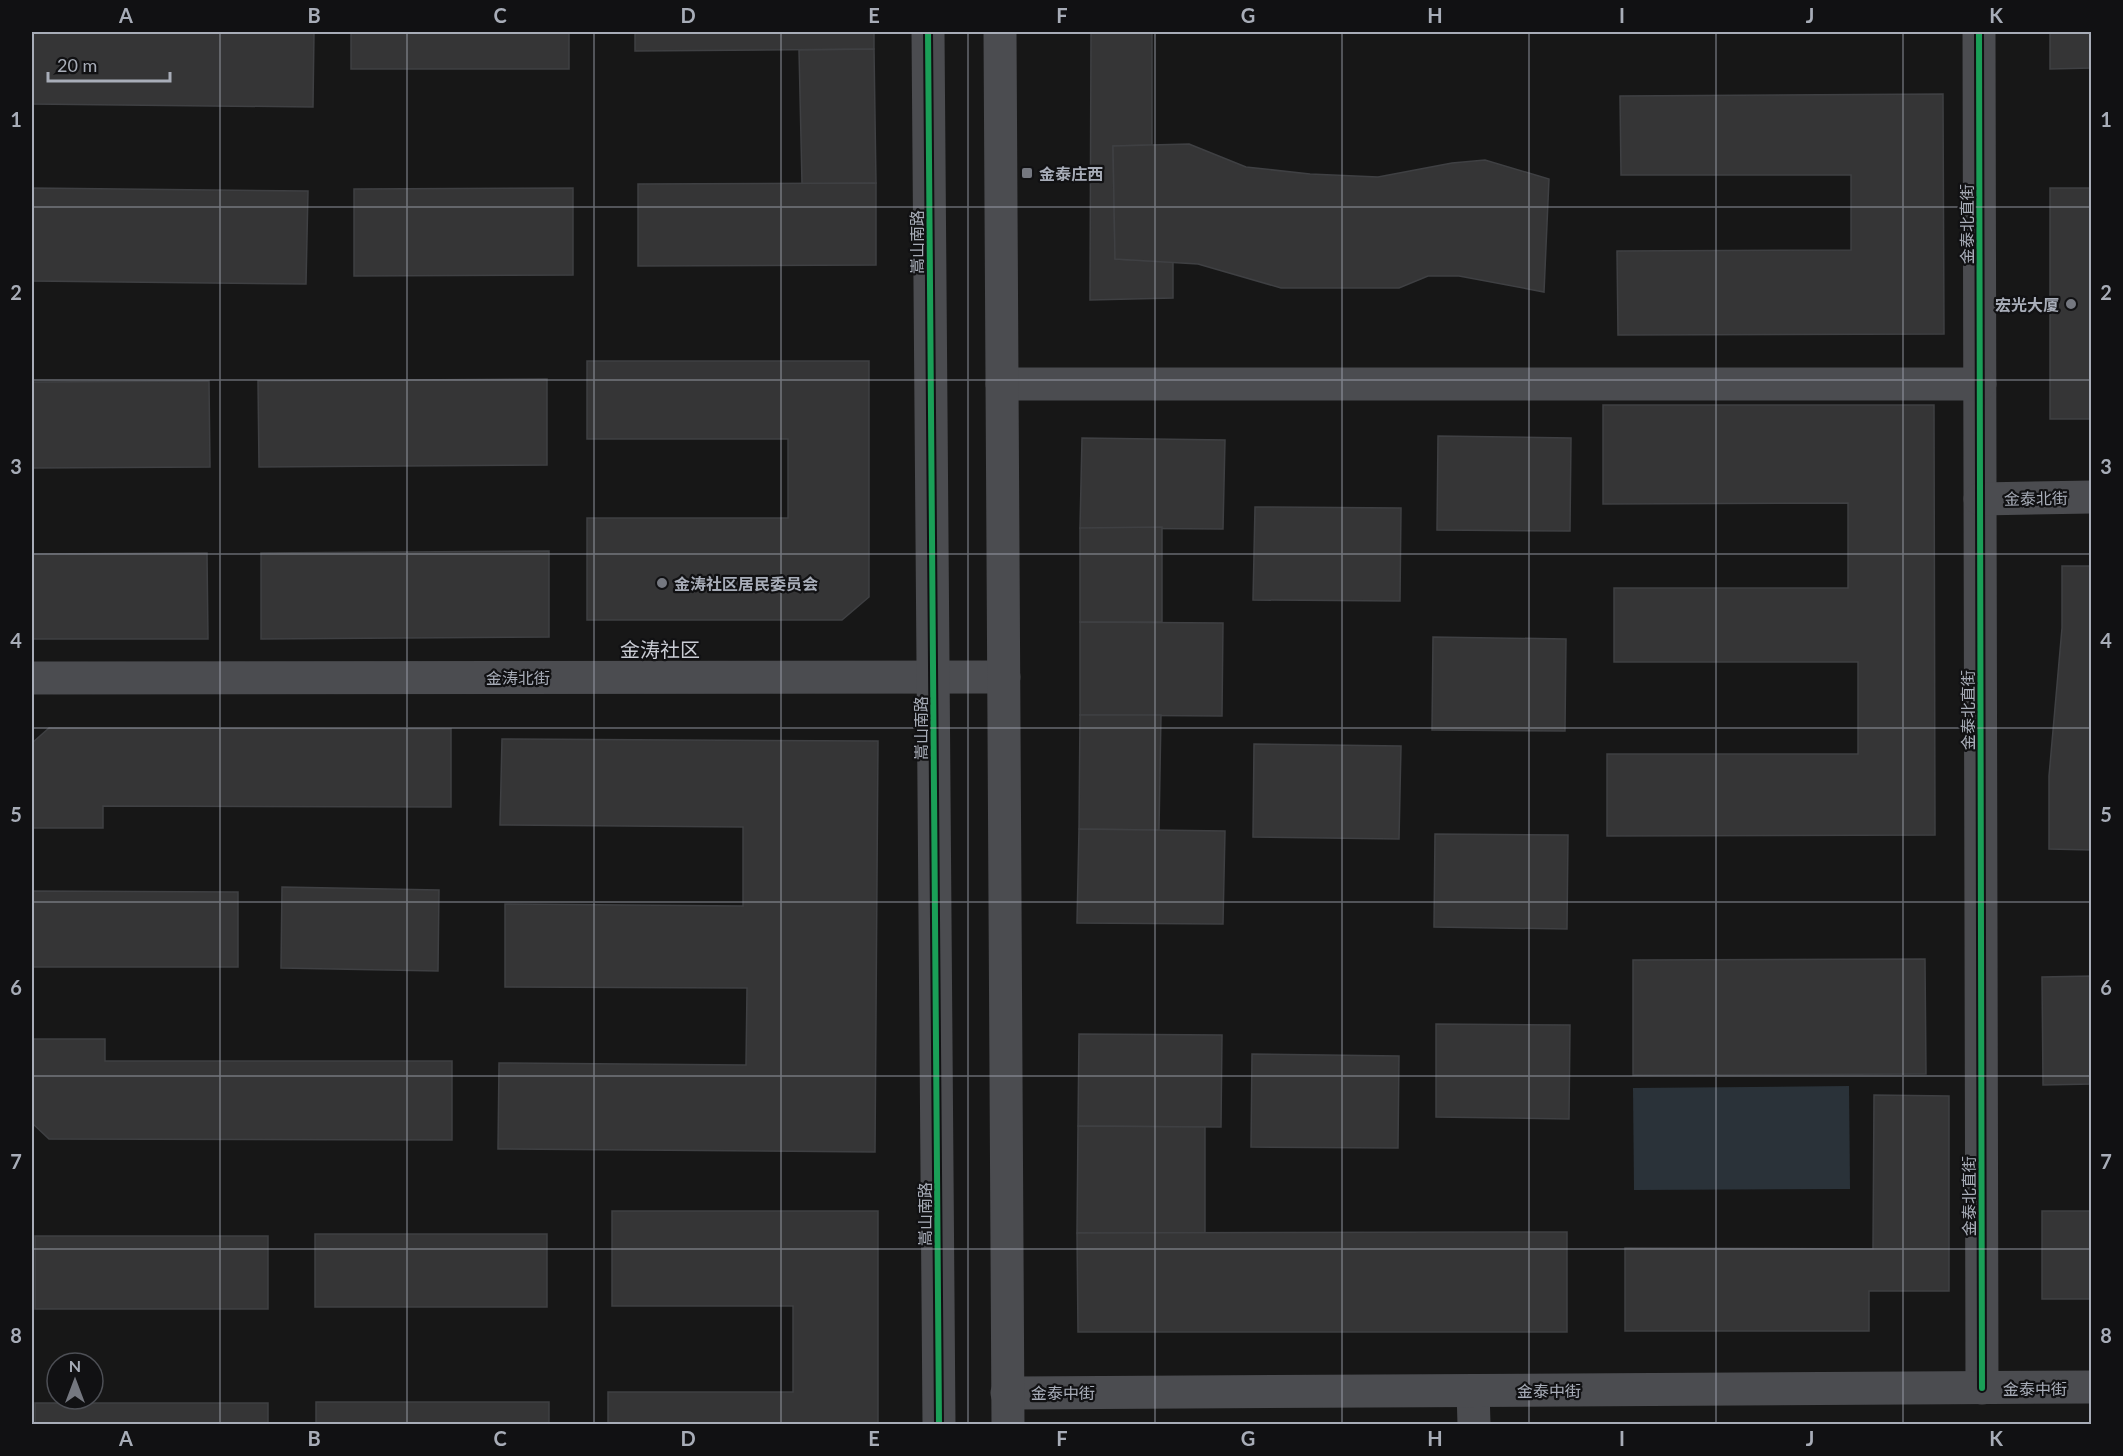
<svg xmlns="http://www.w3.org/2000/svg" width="2123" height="1456" font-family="Lato,'Noto Sans SC',sans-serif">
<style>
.water{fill:#2a3239}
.building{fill:#353536;stroke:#3f4043;stroke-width:1.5}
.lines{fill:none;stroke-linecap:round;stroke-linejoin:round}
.minor{stroke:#4b4c50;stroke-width:33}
.tertiary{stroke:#4b4c50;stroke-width:33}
.cycleway-casing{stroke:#111113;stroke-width:10}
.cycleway{stroke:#1a9f57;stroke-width:6}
.grid{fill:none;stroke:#a8adb8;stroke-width:1.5;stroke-opacity:0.55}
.poi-dot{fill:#757880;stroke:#111113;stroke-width:2}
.labels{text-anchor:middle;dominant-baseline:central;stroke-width:4.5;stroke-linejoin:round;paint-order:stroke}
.poi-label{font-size:16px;font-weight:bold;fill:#a8adb8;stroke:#111113;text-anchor:start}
.street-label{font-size:16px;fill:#a8adb8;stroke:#111113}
.quarter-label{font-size:20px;fill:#c9ccd4;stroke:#111113}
.neatline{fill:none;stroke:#a8adb8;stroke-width:2}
.grid-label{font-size:20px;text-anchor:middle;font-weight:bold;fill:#a8adb8}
</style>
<rect width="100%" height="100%" fill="#171717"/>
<path class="water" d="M1849,1086L1850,1189L1634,1190L1633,1088Z"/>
<g class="building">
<path d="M32,32H314L313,107L32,104Z"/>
<rect x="351" y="32" width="218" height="37"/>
<path d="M635,32H874V49L635,51Z"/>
<path d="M1091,32H1152V145L1113,146L1115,259L1173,262V298L1090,300Z"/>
<path d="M2050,32H2092V68L2050,69Z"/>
<path d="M874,49L876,183L802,184L799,50Z"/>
<path d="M1943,94L1944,334L1618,335L1617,251L1851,250V175H1621L1620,96Z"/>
<path d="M1189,144L1246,167L1310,174L1378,177L1452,163L1485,160L1549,179L1544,292L1459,276H1428L1399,288H1281L1198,264L1115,259L1113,146Z"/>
<path d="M876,183V265L638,266V184Z"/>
<path d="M32,188L308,191L306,284L32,281Z"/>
<path d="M573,188V275L354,276V189Z"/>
<rect x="2050" y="188" width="42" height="231"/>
<path d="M587,361H869V597L842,620H587V518H788V439H587Z"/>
<path d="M547,379V465L259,467L258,381Z"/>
<path d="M209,381L210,467L32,468V382Z"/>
<path d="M1603,405H1934L1935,835L1607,836V754H1858V662H1614V588H1848V503L1603,504Z"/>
<path d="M1438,436L1571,438L1570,531L1437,530Z"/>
<path d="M1082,438L1225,440L1223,529L1080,528Z"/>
<path d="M1255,507L1401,508L1400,601L1253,600Z"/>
<path d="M1162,527V622H1080V528Z"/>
<path d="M549,551V637L261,639V553Z"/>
<path d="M207,553L208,639H32V554Z"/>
<path d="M2062,566H2092V850L2049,849V776L2062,628Z"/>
<path d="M1080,622L1223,623L1222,716L1080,715Z"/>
<path d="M1433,637L1566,639L1565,731L1432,730Z"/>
<path d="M1080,715H1161L1159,830L1079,829Z"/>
<path d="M49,728L451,729V807L103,806V828H32V743Z"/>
<path d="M502,739L878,741L875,1152L498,1149L499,1063L746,1065L747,988L505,987V904L743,906V827L500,825Z"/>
<path d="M1254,744L1401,746L1399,839L1253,837Z"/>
<path d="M1079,829L1225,831L1223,924L1077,923Z"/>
<path d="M1435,834L1568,835L1567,929L1434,927Z"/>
<path d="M282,887L439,890L438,971L281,968Z"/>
<path d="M32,891L238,892V967H32Z"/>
<path d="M1925,959L1926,1074L1633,1075V960Z"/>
<path d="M2092,976V1084L2043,1085L2042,977Z"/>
<path d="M1436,1024L1570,1025L1569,1119L1436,1117Z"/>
<path d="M1079,1034L1222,1035L1221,1127L1078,1126Z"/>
<path d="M32,1039H105V1061H452V1140L49,1139L32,1123Z"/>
<path d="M1252,1054L1399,1056L1398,1148L1251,1147Z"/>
<path d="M1874,1095L1949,1096V1291H1869V1331H1625V1248L1873,1249Z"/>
<path d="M1078,1126L1205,1127V1233H1077Z"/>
<path d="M612,1211H878V1424H608V1392H793V1306H612Z"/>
<rect x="2042" y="1211" width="50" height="88"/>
<path d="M1567,1232V1332H1078L1077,1233Z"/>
<rect x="315" y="1234" width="232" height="73"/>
<rect x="35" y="1236" width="233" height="73"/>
<rect x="316" y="1402" width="233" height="22"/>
<rect x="35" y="1403" width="233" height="21"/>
</g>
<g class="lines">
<g class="minor">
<path d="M1979,32L1982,1388"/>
<path d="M1002,384H1980"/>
<path d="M1980,499L2092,497"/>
<path d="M32,678L1004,677"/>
<path d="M1473,1391L1474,1424"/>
<path d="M1007,1393L2092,1387"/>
</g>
<g class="tertiary">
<path d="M928,32L939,1424"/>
<path d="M1000,32L1008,1424"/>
</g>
<defs>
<g id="cycleway">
<path d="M928,32L939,1424"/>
<path d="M1979,32L1982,1388"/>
</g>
</defs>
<use href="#cycleway" class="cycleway-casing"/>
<use href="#cycleway" class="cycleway"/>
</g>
<path class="grid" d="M220,32V1424M407,32V1424M594,32V1424M781,32V1424M968,32V1424M1155,32V1424M1342,32V1424M1529,32V1424M1716,32V1424M1903,32V1424M32,207H2092M32,380H2092M32,554H2092M32,728H2092M32,902H2092M32,1076H2092M32,1249H2092"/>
<g class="poi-dot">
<rect x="1021" y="167" width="12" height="12" rx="3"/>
<circle cx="2071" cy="304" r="6"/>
<circle cx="662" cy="583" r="6"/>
</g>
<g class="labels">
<g class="poi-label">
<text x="1039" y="173">金泰庄西</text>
<text x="2059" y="304" text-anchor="end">宏光大厦</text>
<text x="674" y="583">金涛社区居民委员会</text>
</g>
<g class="street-label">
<text transform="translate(1966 224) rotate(-90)">金泰北直街</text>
<text transform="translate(916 242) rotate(-90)">嵩山南路</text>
<text transform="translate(2036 498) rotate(-1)">金泰北街</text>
<text x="518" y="677">金涛北街</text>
<text transform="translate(1967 710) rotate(-90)">金泰北直街</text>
<text transform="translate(920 728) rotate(-90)">嵩山南路</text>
<text transform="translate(1968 1196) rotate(-90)">金泰北直街</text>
<text transform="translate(924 1214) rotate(-90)">嵩山南路</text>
<text x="2035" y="1388">金泰中街</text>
<text x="1549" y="1390">金泰中街</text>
<text x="1063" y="1392">金泰中街</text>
</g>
<g class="quarter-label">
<text x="660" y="649">金涛社区</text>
</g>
</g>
<rect width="2123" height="1456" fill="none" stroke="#111113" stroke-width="66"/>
<g transform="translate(75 1381)"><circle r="28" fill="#111113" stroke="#4d4f55" stroke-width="1.5"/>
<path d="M0-4.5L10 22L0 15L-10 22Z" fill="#757880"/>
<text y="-9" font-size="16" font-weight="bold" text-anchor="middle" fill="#a8adb8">N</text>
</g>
<path d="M48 72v9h122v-9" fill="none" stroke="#a8adb8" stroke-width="3"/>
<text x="57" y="72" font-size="18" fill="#a8adb8" stroke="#111113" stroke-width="4.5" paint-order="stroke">20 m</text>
<rect x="33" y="33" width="2057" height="1390" class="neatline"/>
<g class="grid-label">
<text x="126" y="23">A</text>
<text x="314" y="23">B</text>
<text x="500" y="23">C</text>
<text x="688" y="23">D</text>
<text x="874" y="23">E</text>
<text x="1062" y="23">F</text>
<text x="1248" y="23">G</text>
<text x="1435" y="23">H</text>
<text x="1622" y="23">I</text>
<text x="1810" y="23">J</text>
<text x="1996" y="23">K</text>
<text x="16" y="127">1</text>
<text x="2106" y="127">1</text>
<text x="16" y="300">2</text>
<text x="2106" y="300">2</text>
<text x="16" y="474">3</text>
<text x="2106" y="474">3</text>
<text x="16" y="648">4</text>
<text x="2106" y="648">4</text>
<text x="16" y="822">5</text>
<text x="2106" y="822">5</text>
<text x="16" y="995">6</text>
<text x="2106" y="995">6</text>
<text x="16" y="1169">7</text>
<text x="2106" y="1169">7</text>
<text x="16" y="1343">8</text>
<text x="2106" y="1343">8</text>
<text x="126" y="1446">A</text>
<text x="314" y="1446">B</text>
<text x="500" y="1446">C</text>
<text x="688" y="1446">D</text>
<text x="874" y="1446">E</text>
<text x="1062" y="1446">F</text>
<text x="1248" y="1446">G</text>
<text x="1435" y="1446">H</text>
<text x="1622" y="1446">I</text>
<text x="1810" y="1446">J</text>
<text x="1996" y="1446">K</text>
</g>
</svg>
